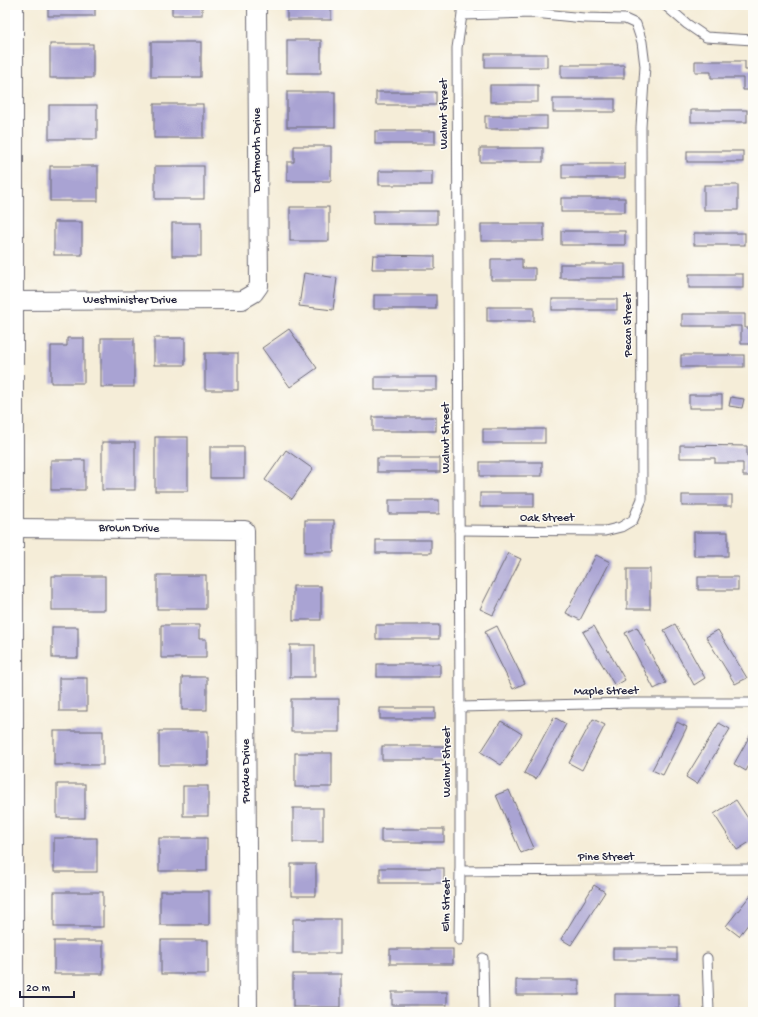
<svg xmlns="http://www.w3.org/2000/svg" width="758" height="1017" font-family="'Gochi Hand',sans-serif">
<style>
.building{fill:#a9a3d3}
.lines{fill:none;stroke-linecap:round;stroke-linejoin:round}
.service-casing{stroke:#6c6972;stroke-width:11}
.minor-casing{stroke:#6c6972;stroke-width:20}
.service{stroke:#fff;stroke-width:9}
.minor{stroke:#fff;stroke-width:18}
.labels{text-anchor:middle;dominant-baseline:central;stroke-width:3;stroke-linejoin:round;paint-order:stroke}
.street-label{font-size:12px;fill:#22223b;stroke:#fdfcf7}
</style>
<rect width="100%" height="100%" fill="#fdfcf7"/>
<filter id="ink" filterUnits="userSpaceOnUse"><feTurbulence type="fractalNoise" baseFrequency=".025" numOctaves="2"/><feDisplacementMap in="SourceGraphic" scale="8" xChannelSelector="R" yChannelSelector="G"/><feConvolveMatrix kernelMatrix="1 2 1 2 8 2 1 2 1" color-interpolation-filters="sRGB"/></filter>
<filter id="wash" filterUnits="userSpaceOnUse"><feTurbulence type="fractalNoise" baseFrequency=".012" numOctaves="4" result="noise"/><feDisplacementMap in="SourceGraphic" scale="16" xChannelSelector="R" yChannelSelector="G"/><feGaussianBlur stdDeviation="0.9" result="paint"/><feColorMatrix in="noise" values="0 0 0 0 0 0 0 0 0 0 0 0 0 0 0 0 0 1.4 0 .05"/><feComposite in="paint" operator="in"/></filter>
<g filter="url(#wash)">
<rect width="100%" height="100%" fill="#f5edd8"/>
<g id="blocks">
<g class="building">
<rect x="48" y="5" width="47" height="11"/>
<rect x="172" y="5" width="30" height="10"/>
<rect x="287" y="5" width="44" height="15"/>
<rect x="287" y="40" width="34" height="33"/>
<rect x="151" y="42" width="50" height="35"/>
<rect x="50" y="44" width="43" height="34"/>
<rect x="485" y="54" width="62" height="13"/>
<path d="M695,61H745V70H753V90H743V78H711V72H695Z"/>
<rect x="561" y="65" width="63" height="13"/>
<rect x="490" y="85" width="48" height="17"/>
<rect x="287" y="92" width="48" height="35"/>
<rect x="376" y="92" width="60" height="13"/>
<rect x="553" y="99" width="62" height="13"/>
<rect x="154" y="104" width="49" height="34"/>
<rect x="49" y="105" width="48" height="34"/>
<rect x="691" y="110" width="56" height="12"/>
<rect x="485" y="116" width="62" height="13"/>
<rect x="375" y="131" width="60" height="13"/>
<path d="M294,146H331V181H287V162H294Z"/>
<rect x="480" y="148" width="63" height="14"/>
<rect x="687" y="151" width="56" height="11"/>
<rect x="562" y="164" width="63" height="14"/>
<rect x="50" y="166" width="48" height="35"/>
<rect x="155" y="166" width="49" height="33"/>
<rect x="379" y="171" width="53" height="14"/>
<rect x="704" y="185" width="34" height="25"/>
<rect x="561" y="198" width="64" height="14"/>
<rect x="290" y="207" width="39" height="34"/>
<rect x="373" y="211" width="64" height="13"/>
<rect x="54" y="222" width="28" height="33"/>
<rect x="172" y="223" width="29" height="33"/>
<rect x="481" y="224" width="63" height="17"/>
<rect x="561" y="231" width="64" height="14"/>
<rect x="694" y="233" width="51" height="12"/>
<path d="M373,255L435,256V269H372Z"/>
<path d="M491,259H522V268H535V280H491Z"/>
<rect x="560" y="264" width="65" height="14"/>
<path d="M304,273L337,278L333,310L299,306Z"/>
<rect x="689" y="274" width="54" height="14"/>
<rect x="374" y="295" width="62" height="14"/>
<rect x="552" y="299" width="65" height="11"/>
<rect x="487" y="307" width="47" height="14"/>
<path d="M682,314H745V328H753V344H741V326H682Z"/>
<path d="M289,329L317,368L290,387L262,348Z"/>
<path d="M67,338H84V383H51V346H67Z"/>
<rect x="101" y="338" width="33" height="49"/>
<rect x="154" y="338" width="31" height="27"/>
<rect x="205" y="353" width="33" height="37"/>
<rect x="681" y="355" width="63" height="12"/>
<rect x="375" y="377" width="62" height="13"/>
<rect x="689" y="395" width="33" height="13"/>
<path d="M731,397L744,399L742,408L729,406Z"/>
<rect x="373" y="417" width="63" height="14"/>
<rect x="483" y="429" width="62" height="14"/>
<rect x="155" y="437" width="33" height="54"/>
<rect x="102" y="442" width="33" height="48"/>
<path d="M680,445L747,446V456H753V476H743V463H715V458H680Z"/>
<rect x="210" y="447" width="34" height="31"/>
<path d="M286,450L313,469L292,499L265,480Z"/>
<rect x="377" y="458" width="63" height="14"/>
<rect x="51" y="460" width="34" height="30"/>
<rect x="480" y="462" width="62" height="14"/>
<rect x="480" y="493" width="54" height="14"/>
<rect x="682" y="495" width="50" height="11"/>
<rect x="389" y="500" width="50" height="14"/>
<rect x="305" y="520" width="29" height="32"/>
<rect x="694" y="532" width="34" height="24"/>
<rect x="376" y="540" width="55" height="13"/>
<path d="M508,553L521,559L493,615L480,609Z"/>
<path d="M596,555L610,562L580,620L566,613Z"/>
<rect x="627" y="569" width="23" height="40"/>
<rect x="157" y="575" width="49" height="34"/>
<rect x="52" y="576" width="53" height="34"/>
<rect x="698" y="577" width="40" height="13"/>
<rect x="293" y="586" width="28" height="34"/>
<path d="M675,624L705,678L694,685L664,630Z"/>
<path d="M161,625H199V639H206V658H161Z"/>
<rect x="376" y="625" width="63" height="14"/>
<path d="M497,626L525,683L513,689L485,632Z"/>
<path d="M594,626L625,680L615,686L583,632Z"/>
<rect x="52" y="627" width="26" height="31"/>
<path d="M637,627L666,683L654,689L625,633Z"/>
<path d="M718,630L747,678L735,684L706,637Z"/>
<rect x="290" y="645" width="25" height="32"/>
<rect x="377" y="664" width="63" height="13"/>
<rect x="182" y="677" width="25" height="33"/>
<rect x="59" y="678" width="28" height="33"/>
<rect x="291" y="699" width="48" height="33"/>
<rect x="380" y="708" width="55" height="11"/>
<path d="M554,717L566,724L536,779L524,773Z"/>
<path d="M593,719L605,725L582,770L569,763Z"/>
<path d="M501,721L522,734L501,765L481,752Z"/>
<path d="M677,722L687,727L663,775L652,770Z"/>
<path d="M719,723L730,729L697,784L686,777Z"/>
<path d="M753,730V757L746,771L734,764Z"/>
<rect x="54" y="731" width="49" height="34"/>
<rect x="159" y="731" width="49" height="34"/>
<rect x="382" y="746" width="62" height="14"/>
<rect x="295" y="753" width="37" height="34"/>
<rect x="57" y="784" width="28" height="34"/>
<rect x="183" y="786" width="25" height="30"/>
<path d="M509,790L534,848L521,853L496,795Z"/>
<path d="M736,800L753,826V840L737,850L714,814Z"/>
<rect x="293" y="808" width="30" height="34"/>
<rect x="381" y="829" width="63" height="13"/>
<rect x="54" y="838" width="43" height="34"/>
<rect x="159" y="838" width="48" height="33"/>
<rect x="291" y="864" width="25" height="32"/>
<rect x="380" y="868" width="64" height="15"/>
<path d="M594,885L605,892L571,945L561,939Z"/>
<rect x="160" y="891" width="49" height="34"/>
<rect x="54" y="892" width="49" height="35"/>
<path d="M753,892V918L739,936L726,926Z"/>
<rect x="293" y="919" width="47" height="34"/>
<rect x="161" y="940" width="47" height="34"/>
<rect x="54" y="941" width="49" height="33"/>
<rect x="613" y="948" width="64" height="12"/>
<rect x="390" y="949" width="63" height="15"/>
<rect x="293" y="974" width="48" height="33"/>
<rect x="516" y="980" width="63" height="15"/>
<rect x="392" y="992" width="55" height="13"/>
<path d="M615,994H679V1009H653V1012H615Z"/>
</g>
</g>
</g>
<g filter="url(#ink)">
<use href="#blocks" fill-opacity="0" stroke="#6c6972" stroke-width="1"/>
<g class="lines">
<defs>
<g id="service">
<path d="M665,5L687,24L706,37L753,40"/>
<path d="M459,530L605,531L621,527L633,520L642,499L641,127L645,66L642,42L636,24L625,19L584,18L534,13L462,15"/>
<path d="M460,707L629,703H753"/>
<path d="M460,871L753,869"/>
<path d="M459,940L460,871V707L457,48L462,15V5"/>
<path d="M483,958L484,1012"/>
<path d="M707,958L709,1012"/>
</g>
<g id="minor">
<path d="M14,5V1012"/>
<path d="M5,301L242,300L254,293L259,286L257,5"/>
<path d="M14,528L245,530L248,1012"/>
</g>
</defs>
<use href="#service" class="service-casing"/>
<use href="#minor" class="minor-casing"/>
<use href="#service" class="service"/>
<use href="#minor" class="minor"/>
</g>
</g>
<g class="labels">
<g class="street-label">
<text transform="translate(445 114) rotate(-90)">Walnut Street</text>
<text transform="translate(258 150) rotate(-90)">Dartmouth Drive</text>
<text x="130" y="301">Westminister Drive</text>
<text transform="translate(629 325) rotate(-90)">Pecan Street</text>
<text transform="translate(447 438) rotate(-90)">Walnut Street</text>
<text x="547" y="519">Oak Street</text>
<text transform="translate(129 529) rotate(1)">Brown Drive</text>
<text transform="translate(606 692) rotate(-1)">Maple Street</text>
<text transform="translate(448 762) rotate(-90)">Walnut Street</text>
<text transform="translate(247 771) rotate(-90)">Purdue Drive</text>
<text x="606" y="858">Pine Street</text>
<text transform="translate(447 905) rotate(-89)">Elm Street</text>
</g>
</g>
<rect width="758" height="1017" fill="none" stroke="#fdfcf7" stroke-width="20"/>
<path d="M20 991v6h54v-6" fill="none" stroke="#22223b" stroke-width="2"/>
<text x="26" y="991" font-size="12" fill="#22223b" stroke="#fdfcf7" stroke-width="3" paint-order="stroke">20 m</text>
</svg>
